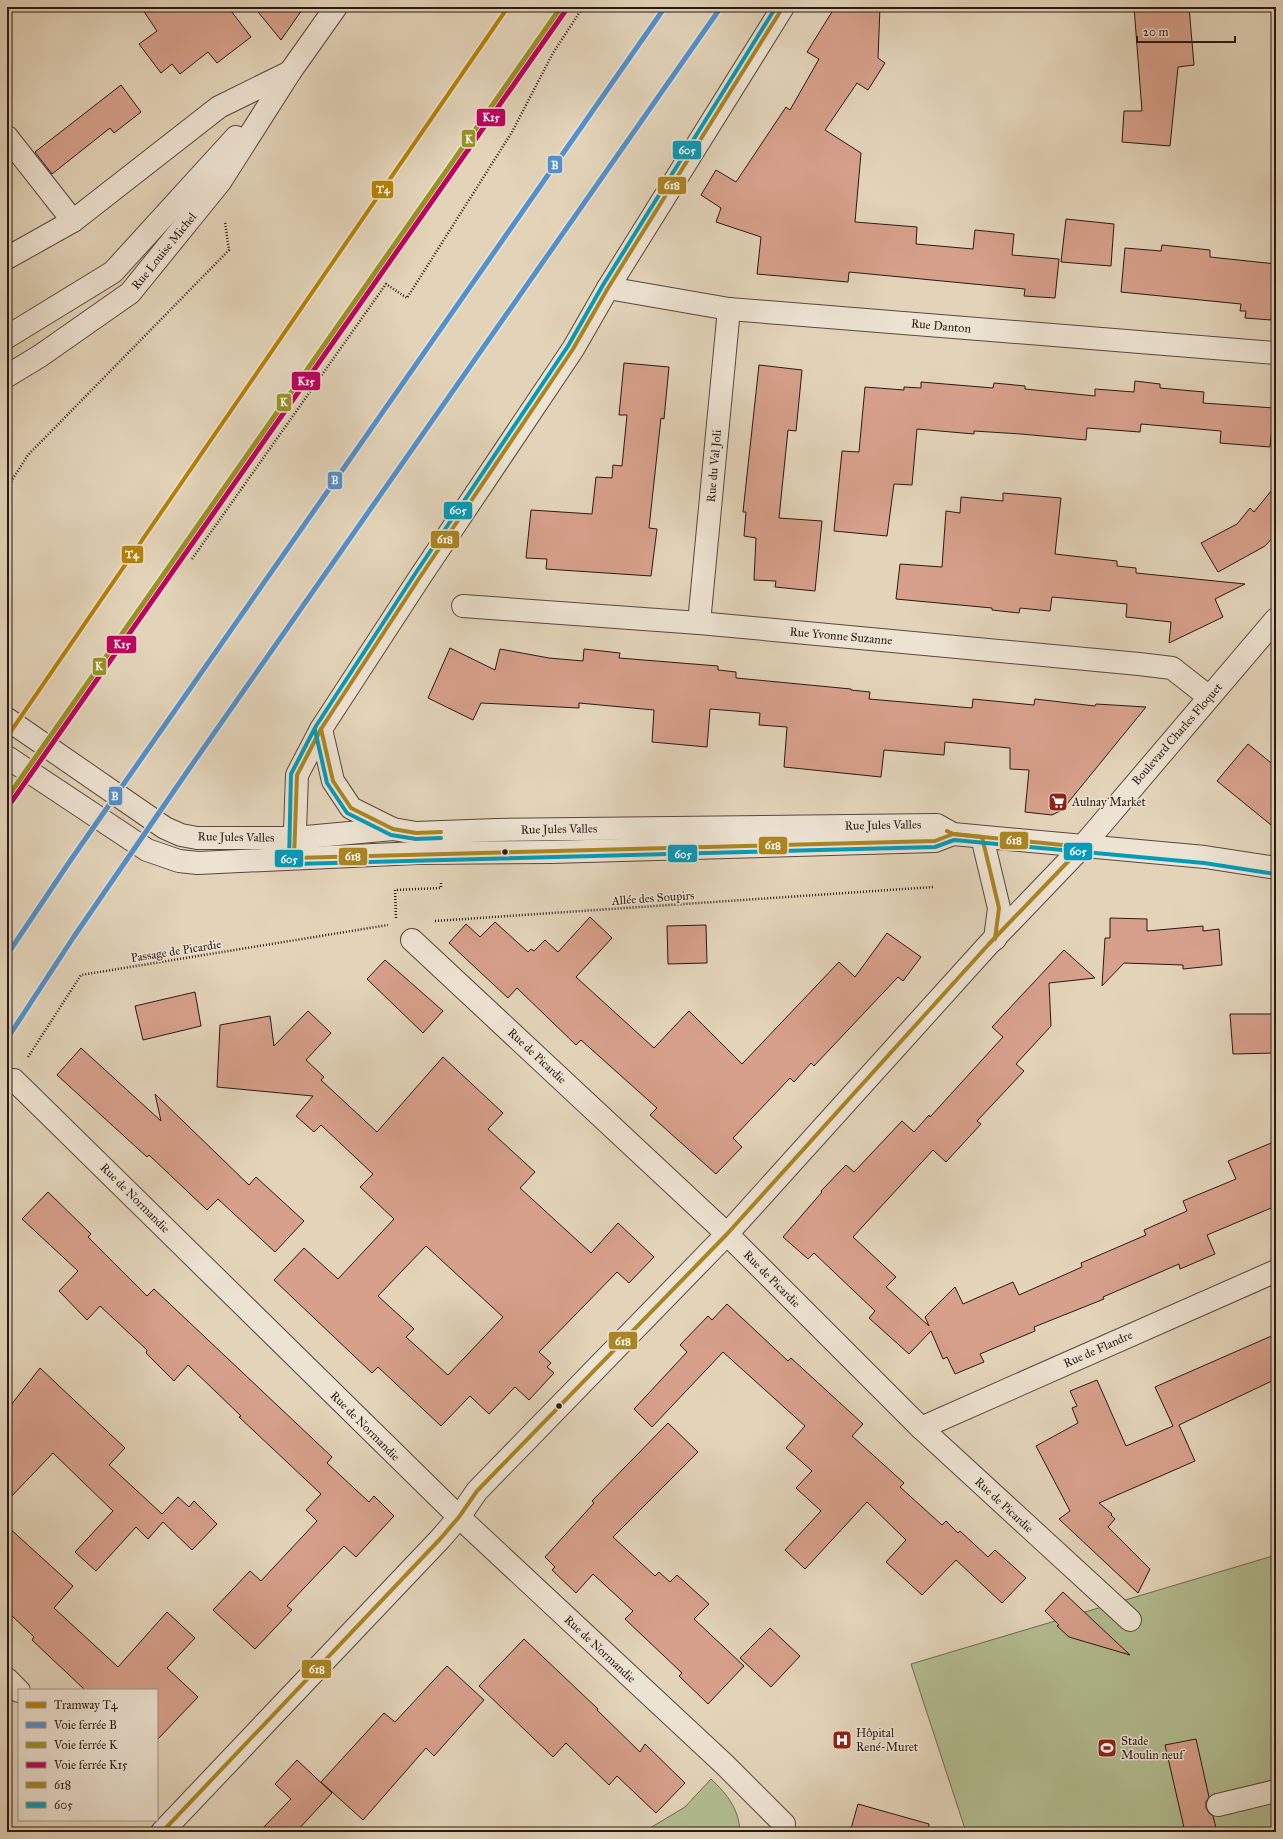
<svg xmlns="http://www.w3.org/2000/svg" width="1283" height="1839" font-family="'IM FELL Great Primer',serif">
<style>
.green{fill:#b2bd90;stroke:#6e6b52}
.building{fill:#d7a08b;stroke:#291914;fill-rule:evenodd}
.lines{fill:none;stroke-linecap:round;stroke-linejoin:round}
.minor-casing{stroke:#58483d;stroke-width:24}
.path{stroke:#291914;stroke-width:2.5;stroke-dasharray:1 2;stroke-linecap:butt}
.minor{stroke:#ede3d2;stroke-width:22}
.bus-1-casing{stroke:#ede3d2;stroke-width:7}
.bus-2-casing{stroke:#ede3d2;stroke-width:7}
.bus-1{stroke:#ab8523;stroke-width:4}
.bus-2{stroke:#049bbb;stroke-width:4}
.rail-1-casing{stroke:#ede3d2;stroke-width:8}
.rail-2-casing{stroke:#ede3d2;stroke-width:8}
.rail-3-casing{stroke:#ede3d2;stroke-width:8}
.rail-1{stroke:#5291ce;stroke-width:5}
.rail-2{stroke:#999224;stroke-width:5}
.rail-3{stroke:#bf005f;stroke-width:5}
.tram-1-casing{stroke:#ede3d2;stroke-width:7}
.tram-1{stroke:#b68206;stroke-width:4}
.bus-dot{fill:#291914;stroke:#ede3d2;stroke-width:1.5}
.labels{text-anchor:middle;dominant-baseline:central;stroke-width:3;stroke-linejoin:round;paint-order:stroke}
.street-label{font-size:12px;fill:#291914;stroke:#ede3d2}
.poi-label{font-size:12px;fill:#291914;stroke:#ede3d2;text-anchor:start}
.line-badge{stroke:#ede3d2;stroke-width:1.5}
.badge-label{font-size:11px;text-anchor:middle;font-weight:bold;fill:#fff}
</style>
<rect width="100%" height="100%" fill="#e3d4b9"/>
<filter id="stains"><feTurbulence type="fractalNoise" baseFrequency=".005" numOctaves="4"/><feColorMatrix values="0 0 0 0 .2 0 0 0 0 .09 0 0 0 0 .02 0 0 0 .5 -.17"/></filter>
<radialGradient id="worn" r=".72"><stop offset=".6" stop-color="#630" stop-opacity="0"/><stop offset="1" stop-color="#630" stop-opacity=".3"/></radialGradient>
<g class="green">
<path d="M1276,1555V1832H966L911,1664Z"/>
<path d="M711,1779C727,1794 739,1809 740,1832H647L650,1828L685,1807Z"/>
</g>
<g class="building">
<path d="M141,7H228L251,37L217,63L208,52L180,74L172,64L161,73L139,44L157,31Z"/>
<path d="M254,7H304L281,40Z"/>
<path d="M835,7H880L878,58L885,63L868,90L857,83L825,130L861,153L855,222L917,227L916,244L973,249L975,230L1014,234L1012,255L1059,259L1055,298L1024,296L1025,289L849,272L848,282L757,274L761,237L716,222L721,208L701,195L716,170L736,182L786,107L790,110L819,59L807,52Z"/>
<path d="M1134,7H1189L1194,65L1178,67L1170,146L1122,142L1124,111H1142Z"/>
<path d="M121,85L141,112L114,133L110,128L52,174L35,152Z"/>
<path d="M1066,219L1114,224L1111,266L1061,262Z"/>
<path d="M1162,245L1210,250V257L1276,264L1271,320L1245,318L1246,311H1240L1241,304L1121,292L1125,248L1161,251Z"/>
<path d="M624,363L669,367L664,419L661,418L649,528L657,529L651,576L546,569L547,559L526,558L531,510L592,514L596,477L612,478L613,465L622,466L627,415H619Z"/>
<path d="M759,365L802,370L796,431L788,430L779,518L822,521L815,591L775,587L776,581L754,580L756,538L744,536L746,512H743Z"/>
<path d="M1135,381L1160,384V388L1204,392L1203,403L1274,408L1270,447L1220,443L1221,431L1141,424L1140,432L1087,428L1086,440L1021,434L974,431V434L917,429L912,485L894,484L887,536L834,531L842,451L859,452L865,387L904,390V387L921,388V382L993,388L994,383L1025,386V389L1095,396V389L1134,392Z"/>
<path d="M1276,485V534L1265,546L1218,572L1201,543L1237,524L1250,508L1254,512Z"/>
<path d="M1003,493L1061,498L1055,554L1117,561V566L1136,568V573L1245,584L1215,599L1223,617L1169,643L1171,622L1126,617L1127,604L1052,597L1050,611L1020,608L1019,613L992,610V608L896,599L900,564L942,567L946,511L960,513L961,497L1003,501Z"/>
<path d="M450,648L495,670L500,649L549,658L583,661L584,649L620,653L619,658L718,666V670L736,672V678L851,689V690L870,692L869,699L972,708L973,699L1034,705L1035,699L1095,706L1096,704L1146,707L1062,810L1052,815L1025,812L1029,770L1010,769V748L945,742L944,755L884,750L881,777L784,767L787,727L759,725L760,713L710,709L707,747L652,742L654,710L579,703V708L481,703L473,720L428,698Z"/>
<path d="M1248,744L1276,767V829L1217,781Z"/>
<path d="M590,917L612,938L576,977L654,1048L689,1011L742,1064L839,962L855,977L887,933L921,957L903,981L898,977L814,1066L811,1063L794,1082L790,1078L733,1138L742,1147L716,1174L650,1115L657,1108L581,1040L576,1045L517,988L508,998L449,943L466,924L480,937L495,922L528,952L531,949L534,951L545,940L558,952Z"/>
<path d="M1110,918L1147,919V931L1203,926V931L1219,929L1222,965L1183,969V965L1124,963L1102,986L1105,938H1110Z"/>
<path d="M706,925L707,963L668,964L667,926Z"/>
<path d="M1064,950L1095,978L1049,983L1051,1026L1016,1064L1024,1071L977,1121L981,1124L946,1162L933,1150L853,1237L896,1277L886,1287L929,1326L925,1317L955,1287L963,1304L1013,1282L1019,1295L1082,1267L1081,1263L1146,1235L1144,1230L1187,1211L1183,1201L1236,1179L1228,1161L1276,1141V1206L1207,1235L1215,1254L1180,1269L1179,1264L1103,1297L1104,1299L1034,1327L1035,1331L980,1354L984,1362L955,1374L947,1357L943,1359L931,1331L909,1354L869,1318L875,1311L814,1253L808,1259L783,1237L822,1192L821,1191L846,1165L854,1172L902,1121L914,1132L929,1115L930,1117L1003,1037L992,1027Z"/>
<path d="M385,960L443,1011L423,1033L367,979Z"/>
<path d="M195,992L201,1026L143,1040L135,1006Z"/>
<path d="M308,1011L331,1033L306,1060L324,1077L321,1080L377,1132L443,1057L503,1113L488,1129L535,1172L520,1188L591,1253L618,1223L654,1257L629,1283L617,1272L539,1352L551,1363L547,1367L554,1373L529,1400L515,1387L489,1414L470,1396L441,1426L378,1367L372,1373L274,1280L304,1248L338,1279L394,1219L360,1187L373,1174L321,1125L314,1132L296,1116L313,1096L217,1087L220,1025L270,1016L274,1046ZM426,1246L503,1317L448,1375L406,1337L414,1329L378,1296Z"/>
<path d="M1230,1014H1276V1053L1233,1054Z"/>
<path d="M81,1048L161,1121L155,1094L249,1185L256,1177L304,1221L275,1252L218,1199L207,1210L149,1155L147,1157L57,1075Z"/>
<path d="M48,1192L91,1234L88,1237L147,1296L154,1289L332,1457L327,1463L369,1502L374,1496L394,1516L356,1557L344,1546L287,1606L292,1610L255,1649L213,1610L250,1571L261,1581L317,1521L306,1510L321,1494L239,1417L241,1416L188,1365L174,1381L146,1353L147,1350L100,1306L87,1320L59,1291L78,1271L22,1219Z"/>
<path d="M727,1304L788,1361L791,1358L863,1424L852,1436L904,1483L900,1487L942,1525L946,1521L958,1533L960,1531L988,1557L995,1550L1026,1578L1002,1603L956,1560L922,1595L886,1562L906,1540L867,1502L805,1569L785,1550L821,1511L796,1488L812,1471L786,1448L805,1426L723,1352L652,1427L634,1409L687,1352L680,1345L708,1316L712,1320Z"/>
<path d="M1276,1334V1379L1179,1425L1195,1461L1099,1503L1112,1514L1111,1515L1115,1519L1108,1527L1150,1569L1138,1593L1059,1519L1070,1511L1036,1446L1078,1423L1072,1408L1077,1406L1070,1391L1097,1380L1126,1446L1173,1426L1155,1387Z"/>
<path d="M40,1368L125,1448L109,1465L162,1514L178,1497L189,1507L194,1501L217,1524L192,1550L163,1522L148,1539L136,1527L96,1571L75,1552L113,1511L53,1453L7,1501V1410Z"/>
<path d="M668,1423L698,1452L613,1537L655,1576L659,1572L670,1582L677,1575L709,1604L694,1619L744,1666L708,1704L679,1676L682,1673L625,1619L633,1611L593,1574L576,1593L552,1570L555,1567L545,1557L594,1503L592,1501Z"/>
<path d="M7,1526L73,1586L54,1608L118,1667L167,1612L195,1638L167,1668L198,1697L157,1740V1690H85L32,1640L34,1637L7,1611Z"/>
<path d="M1063,1592L1130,1655L1069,1637L1057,1626L1059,1625L1045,1611Z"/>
<path d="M770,1628L800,1656L771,1687L740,1658Z"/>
<path d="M524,1639L598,1709L597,1710L640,1752L645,1744L685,1783L656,1813L617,1776L609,1785L566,1743L553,1757L479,1686Z"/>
<path d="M447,1666L484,1700L434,1756L426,1748L363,1820L321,1782L384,1713L395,1722Z"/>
<path d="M1196,1739L1209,1797L1206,1802V1808L1209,1813L1213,1816L1217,1832H1185L1165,1745Z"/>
<path d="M297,1760L332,1793L296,1832H259L291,1799L275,1784Z"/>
<path d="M858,1804L929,1824L928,1832H850Z"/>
</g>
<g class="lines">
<defs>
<g id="minor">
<path d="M7,137L73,221"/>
<path d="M7,258L73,221L219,107L290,72"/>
<path d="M608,288L729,309L1276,353"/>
<path d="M7,337L113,272L236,137"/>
<path d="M7,376L40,356L130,293L220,182L290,72L336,7"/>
<path d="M463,606L699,623L1139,664L1172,668L1209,697"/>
<path d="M699,623L729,309"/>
<path d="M7,719L165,828L181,835L197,838H295L393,829L416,833L496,830L937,825L953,834L1205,857L1276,868"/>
<path d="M321,729L333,781L351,808L393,829"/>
<path d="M7,757L147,850L179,861L198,863L417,853L551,852L935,841L953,834"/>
<path d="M982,837L999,908L995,939"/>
<path d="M294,858L297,775L321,729L420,577L573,349L608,288L783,7"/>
<path d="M412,940L727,1234L921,1428L1130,1620"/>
<path d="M14,1080L459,1517L724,1764L784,1824"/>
<path d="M921,1428L1276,1271"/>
<path d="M7,1679L19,1691"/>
<path d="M1218,1805L1276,1791"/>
<path d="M162,1832L441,1538L459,1517L477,1491L727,1234L988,945L1082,847L1276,619"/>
</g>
</defs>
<use href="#minor" class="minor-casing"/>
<g class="path">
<path d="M7,493L12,480L28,455L229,250L225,222"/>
<path d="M192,559L386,284L407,298L512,132L553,53L583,7"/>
<path d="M396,918L395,890L441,888V881"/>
<path d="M435,921L933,887"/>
<path d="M28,1057L81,975L388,925"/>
</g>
<use href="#minor" class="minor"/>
<defs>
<g id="bus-1">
<path d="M783,7L608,288L573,349L420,577L321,729L297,775L294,858L935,841L953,834L982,837"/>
<path d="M321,729L333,781L351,808L393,829L416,833L441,832"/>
<path d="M947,831L953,834L1082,847"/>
<path d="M982,837L999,908L995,939"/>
<path d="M162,1832L441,1538L459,1517L477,1491L727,1234L988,945L1082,847"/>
</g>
<g id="bus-2">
<path d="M776,7L603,285L568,346L415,574L316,726L291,774L289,861L294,864L935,847L954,840L1204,863L1275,874"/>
<path d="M315,730L327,783L347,813L391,835L416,839L441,838"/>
</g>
</defs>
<use href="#bus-1" class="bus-1-casing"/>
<use href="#bus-2" class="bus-2-casing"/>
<use href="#bus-1" class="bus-1"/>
<use href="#bus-2" class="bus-2"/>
<defs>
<g id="rail-1">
<path d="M7,955L70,861L665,7"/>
<path d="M7,1039L73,938L189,769L721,7"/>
</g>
<path id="rail-2" d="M7,798L561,7"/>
<path id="rail-3" d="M12,801L566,10"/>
</defs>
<use href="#rail-1" class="rail-1-casing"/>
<use href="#rail-2" class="rail-2-casing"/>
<use href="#rail-3" class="rail-3-casing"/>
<use href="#rail-1" class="rail-1"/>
<use href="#rail-2" class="rail-2"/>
<use href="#rail-3" class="rail-3"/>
<defs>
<path id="tram-1" d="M7,737L508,7"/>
</defs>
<use href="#tram-1" class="tram-1-casing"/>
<use href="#tram-1" class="tram-1"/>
</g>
<defs>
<symbol id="supermarket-square" viewBox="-11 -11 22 22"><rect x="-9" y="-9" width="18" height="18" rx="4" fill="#8f2418" stroke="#ede3d2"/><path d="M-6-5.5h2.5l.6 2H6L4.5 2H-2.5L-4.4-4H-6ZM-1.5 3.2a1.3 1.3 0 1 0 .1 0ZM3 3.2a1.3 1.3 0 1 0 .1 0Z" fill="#fff"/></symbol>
<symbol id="hospital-square" viewBox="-11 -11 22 22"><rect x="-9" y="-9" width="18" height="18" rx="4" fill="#8f2418" stroke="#ede3d2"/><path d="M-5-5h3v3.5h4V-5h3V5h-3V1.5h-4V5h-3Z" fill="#fff"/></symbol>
<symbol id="stadium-square" viewBox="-11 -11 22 22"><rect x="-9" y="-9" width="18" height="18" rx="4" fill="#8f2418" stroke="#ede3d2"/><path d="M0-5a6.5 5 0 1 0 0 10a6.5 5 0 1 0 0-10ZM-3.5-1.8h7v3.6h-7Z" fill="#fff"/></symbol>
</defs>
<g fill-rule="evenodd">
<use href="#supermarket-square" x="1047" y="791" width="22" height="22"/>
<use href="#hospital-square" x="831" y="1729" width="22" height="22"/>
<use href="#stadium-square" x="1096" y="1737" width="22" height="22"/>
</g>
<g class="bus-dot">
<circle cx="505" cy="852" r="3.5"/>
<circle cx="559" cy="1406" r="3.5"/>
</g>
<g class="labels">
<g class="street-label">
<text transform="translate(164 251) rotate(-51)">Rue Louise Michel</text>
<text transform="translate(941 326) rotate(5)">Rue Danton</text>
<text transform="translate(714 466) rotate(-85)">Rue du Val Joli</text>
<text transform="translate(841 636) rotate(5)">Rue Yvonne Suzanne</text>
<text transform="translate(1177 734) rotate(-49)">Boulevard Charles Floquet</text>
<text transform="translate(883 825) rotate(-1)">Rue Jules Valles</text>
<text transform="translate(559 829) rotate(-1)">Rue Jules Valles</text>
<text transform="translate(236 837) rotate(1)">Rue Jules Valles</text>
<text transform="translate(653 898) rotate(-4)">Allée des Soupirs</text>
<text transform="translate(176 951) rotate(-9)">Passage de Picardie</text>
<text transform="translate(537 1056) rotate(43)">Rue de Picardie</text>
<text transform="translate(135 1198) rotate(45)">Rue de Normandie</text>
<text transform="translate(772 1279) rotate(45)">Rue de Picardie</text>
<text transform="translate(1098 1349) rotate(-24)">Rue de Flandre</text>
<text transform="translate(365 1426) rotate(45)">Rue de Normandie</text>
<text transform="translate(1004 1505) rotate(43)">Rue de Picardie</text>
<text transform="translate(600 1649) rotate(43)">Rue de Normandie</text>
</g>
<g class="poi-label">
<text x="1072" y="802">Aulnay Market</text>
<text x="856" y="1733">Hôpital<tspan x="856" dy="14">René-Muret</tspan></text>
<text x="1121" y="1741">Stade<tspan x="1121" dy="14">Moulin neuf</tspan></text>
</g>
</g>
<g class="line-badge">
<rect x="476" y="108" width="30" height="19" rx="4" fill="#bf005f"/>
<rect x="461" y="129" width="15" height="19" rx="4" fill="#999224"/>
<rect x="672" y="140" width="30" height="20" rx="4" fill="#049bbb"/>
<rect x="547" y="155" width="16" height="19" rx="4" fill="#5291ce"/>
<rect x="657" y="176" width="30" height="19" rx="4" fill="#ab8523"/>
<rect x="371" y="180" width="23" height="19" rx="4" fill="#b68206"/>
<rect x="291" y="371" width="30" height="20" rx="4" fill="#bf005f"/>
<rect x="276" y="393" width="16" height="19" rx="4" fill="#999224"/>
<rect x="327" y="471" width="16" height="19" rx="4" fill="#5291ce"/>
<rect x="443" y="501" width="30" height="19" rx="4" fill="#049bbb"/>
<rect x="430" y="530" width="30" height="19" rx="4" fill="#ab8523"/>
<rect x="121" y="545" width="23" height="19" rx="4" fill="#b68206"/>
<rect x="106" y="635" width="31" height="19" rx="4" fill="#bf005f"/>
<rect x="92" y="657" width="15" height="19" rx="4" fill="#999224"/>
<rect x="108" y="786" width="15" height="20" rx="4" fill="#5291ce"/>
<rect x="999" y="831" width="30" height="19" rx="4" fill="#ab8523"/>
<rect x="758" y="836" width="30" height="19" rx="4" fill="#ab8523"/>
<rect x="1063" y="842" width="30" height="19" rx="4" fill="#049bbb"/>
<rect x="667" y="844" width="31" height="19" rx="4" fill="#049bbb"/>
<rect x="338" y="847" width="30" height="19" rx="4" fill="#ab8523"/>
<rect x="274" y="849" width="30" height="19" rx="4" fill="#049bbb"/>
<rect x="608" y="1331" width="30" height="19" rx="4" fill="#ab8523"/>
<rect x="301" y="1659" width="31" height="20" rx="4" fill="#ab8523"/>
</g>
<g class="badge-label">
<text x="491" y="121">K15</text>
<text x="469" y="143">K</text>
<text x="687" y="154">605</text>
<text x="555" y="169">B</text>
<text x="672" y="189">618</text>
<text x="383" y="193">T4</text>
<text x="306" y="385">K15</text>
<text x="284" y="406">K</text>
<text x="335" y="484">B</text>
<text x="458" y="514">605</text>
<text x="445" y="543">618</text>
<text x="132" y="558">T4</text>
<text x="122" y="648">K15</text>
<text x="99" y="670">K</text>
<text x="115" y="800">B</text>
<text x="1014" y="844">618</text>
<text x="773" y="849">618</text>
<text x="1078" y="855">605</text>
<text x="683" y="858">605</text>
<text x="353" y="860">618</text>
<text x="289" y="863">605</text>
<text x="623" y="1345">618</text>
<text x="317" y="1673">618</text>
</g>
<rect width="1283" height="1839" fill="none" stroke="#e3d4b9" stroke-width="24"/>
<rect x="8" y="8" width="1267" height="1823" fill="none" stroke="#291914" stroke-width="2"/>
<rect x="12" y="12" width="1259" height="1815" fill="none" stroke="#291914"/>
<rect x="18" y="1689" width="140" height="132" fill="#ede3d2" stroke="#9f9286"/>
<rect x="26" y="1702" width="20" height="6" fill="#b68206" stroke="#9f9286"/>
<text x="54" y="1709" font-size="12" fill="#291914">Tramway T4</text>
<rect x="26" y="1722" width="20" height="6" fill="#5291ce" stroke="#9f9286"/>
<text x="54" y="1729" font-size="12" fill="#291914">Voie ferrée B</text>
<rect x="26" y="1742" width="20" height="6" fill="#999224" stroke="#9f9286"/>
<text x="54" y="1749" font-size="12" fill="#291914">Voie ferrée K</text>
<rect x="26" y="1762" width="20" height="6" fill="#bf005f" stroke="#9f9286"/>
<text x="54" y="1769" font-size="12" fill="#291914">Voie ferrée K15</text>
<rect x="26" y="1782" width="20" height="6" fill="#ab8523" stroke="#9f9286"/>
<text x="54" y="1789" font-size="12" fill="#291914">618</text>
<rect x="26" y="1802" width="20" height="6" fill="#049bbb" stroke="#9f9286"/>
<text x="54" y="1809" font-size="12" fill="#291914">605</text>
<path d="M1137 36v6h98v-6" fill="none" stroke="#291914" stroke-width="2"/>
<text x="1143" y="36" font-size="12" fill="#291914" stroke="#ede3d2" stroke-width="3" paint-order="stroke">20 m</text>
<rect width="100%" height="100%" filter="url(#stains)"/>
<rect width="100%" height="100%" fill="url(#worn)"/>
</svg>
